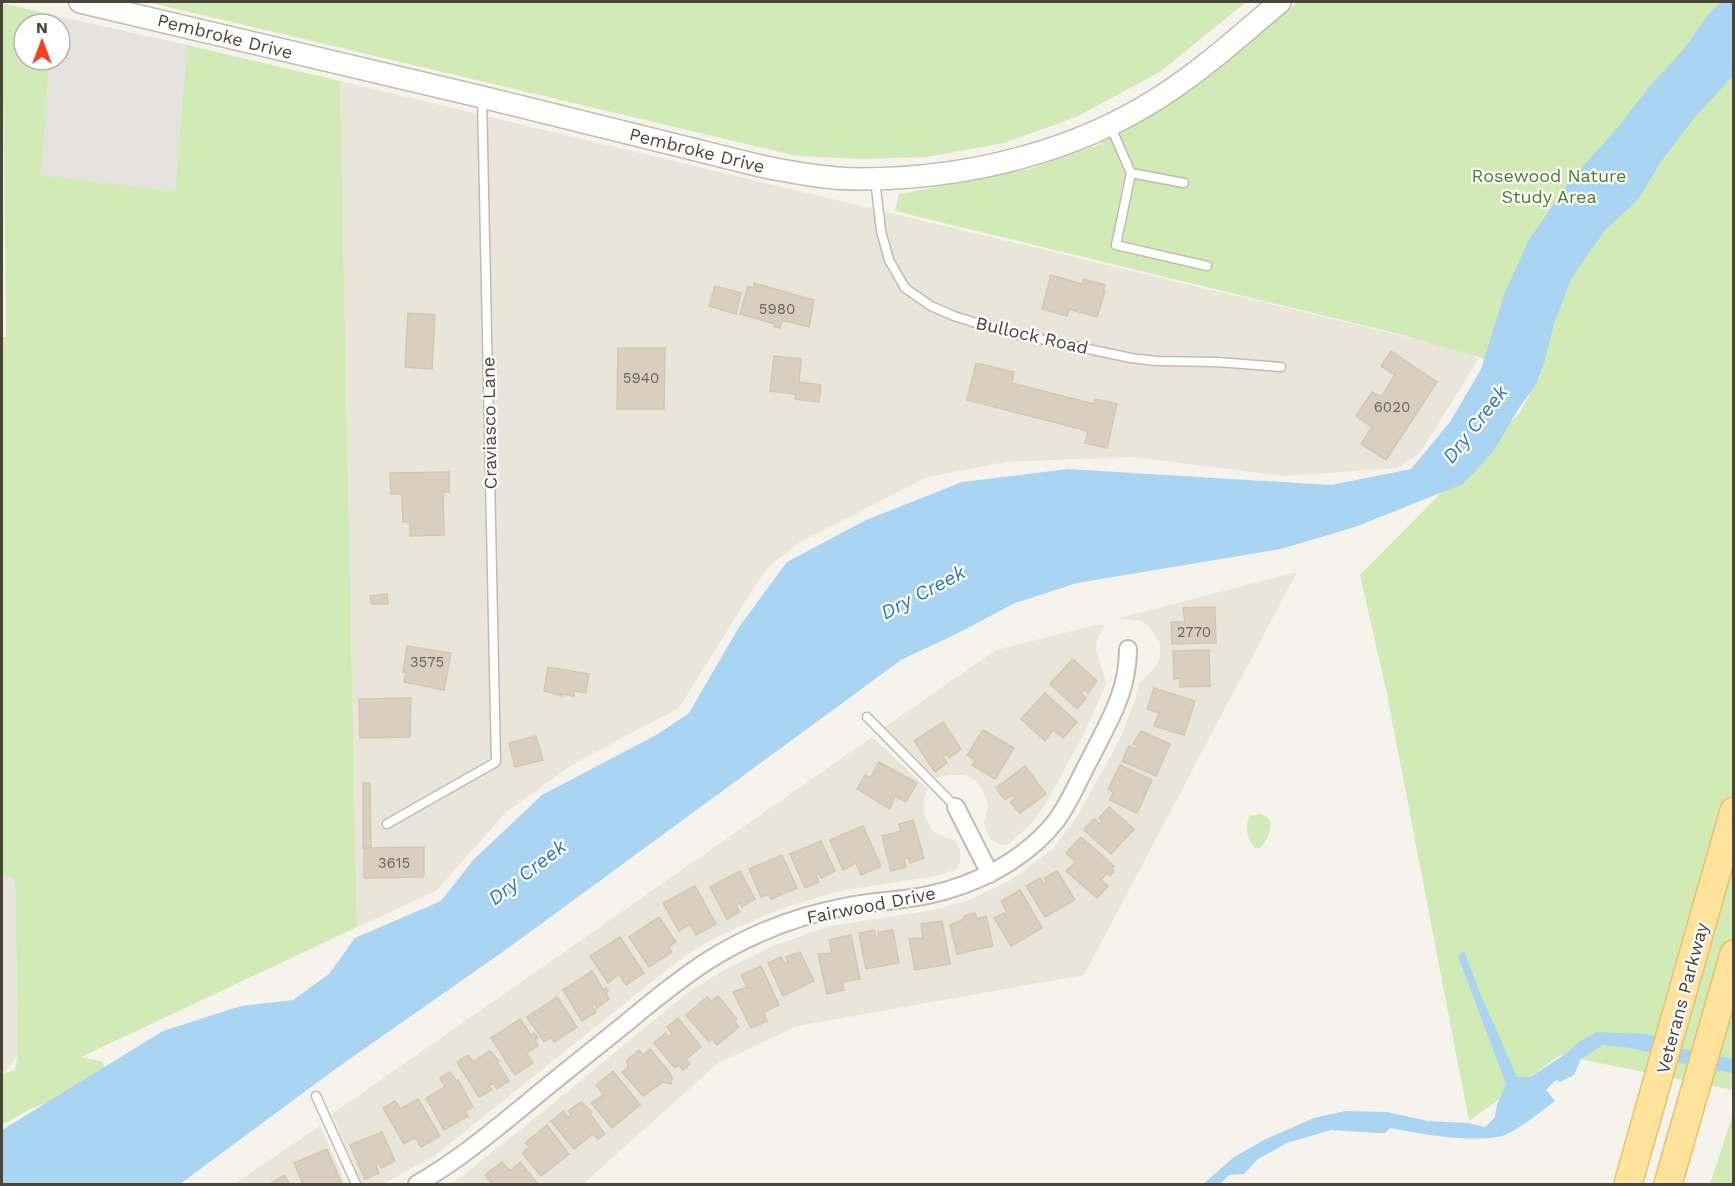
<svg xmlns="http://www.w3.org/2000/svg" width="1735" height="1186" font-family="'Work Sans',sans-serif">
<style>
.residential{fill:#eae5da}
.industrial{fill:#e6e2dd}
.green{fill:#d2eab5}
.water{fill:#a9d4f2}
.building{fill:#d8cfc1;stroke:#d3c7b4;stroke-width:1.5}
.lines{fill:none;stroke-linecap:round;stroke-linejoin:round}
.service-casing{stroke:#c2bbae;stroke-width:11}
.minor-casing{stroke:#c2bbae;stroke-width:20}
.tertiary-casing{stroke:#c2bbae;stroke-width:24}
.primary-casing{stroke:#e6c16a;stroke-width:30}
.service{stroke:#fff;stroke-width:8}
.minor{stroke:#fff;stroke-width:16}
.tertiary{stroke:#fff;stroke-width:21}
.primary{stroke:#ffe39c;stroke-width:27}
.labels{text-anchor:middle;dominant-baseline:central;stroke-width:4.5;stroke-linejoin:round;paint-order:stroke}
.number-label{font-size:15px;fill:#6e675b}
.street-label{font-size:18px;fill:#4b4439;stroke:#fff}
.park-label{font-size:18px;fill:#4a7f2a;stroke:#fff}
.water-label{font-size:20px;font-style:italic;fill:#2e7ab2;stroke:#fff}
</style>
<rect width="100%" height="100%" fill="#f6f3ec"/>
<g class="residential">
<path d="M340,81L1470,352L1478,360L1420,453L1397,468L1285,476L1133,457L1006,462L928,477L800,542L770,565L756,584L679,708L573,764L505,813L436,891L357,927Z"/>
<path d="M1297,572L1084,975L797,1026L718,1063L583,1184H449L462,1176L540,1114L686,994L724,970L773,946L830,926L934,910L970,900L1011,880L1053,849L1078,815L1119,741L1135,701L1139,684L1156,666L1160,657V643L1150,628L1142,621L1119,618Z"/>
<path d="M1100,624L1105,626L1097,638L1096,648L1106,683L1102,694L1083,735L1044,807L1031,824L1007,845L999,844L990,839L984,824L988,805L983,791L975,780L963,775H949L936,778L885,727L996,650Z"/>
<path d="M872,737L928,789L924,800V815L933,832L955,841L960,850V862L956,869L941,875L840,891L783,908L718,936L685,956L645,987L434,1156L383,1184H362L332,1114Z"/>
<path d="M2,876L15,879L18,1055L6,1071L2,1074Z"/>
<path d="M320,1126L346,1184H234Z"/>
</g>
<path class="industrial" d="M53,15L187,45L175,193L40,175L49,60H60V24H52Z"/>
<g class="green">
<path d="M147,2H1246L1160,72L1076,117L1004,143L927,157L863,159L797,156Z"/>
<path d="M1297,2H1733V1090L1560,1055L1469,1121L1387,694L1360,575L1519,414L1541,375L1403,335L895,211L899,194L1030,169L1098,145L1202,82Z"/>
<path d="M2,3L53,15L52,24H24V60H49L41,175L175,192L187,45L340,81L357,927L81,1057L103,1062L107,1078L28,1110L2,1125V1074L15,1070L18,1054L15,879L2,876V337H6Z"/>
<path d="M1259,814C1278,817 1270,837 1260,848H1255C1247,838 1244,828 1250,816Z"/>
<path d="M1733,1114V1184H1710Z"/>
</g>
<g class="water">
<path d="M1721,2H1733V76L1695,117L1662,160L1637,201L1605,230L1571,279L1554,324L1545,360L1536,385L1519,408L1493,452L1463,484L1355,527L1281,549L1077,583L1015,603L958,633L901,660L511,946L334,1070L180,1184H2V1130L163,1031L241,1006L293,1000L329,974L355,938L441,901L473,860L542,795L658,734L689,713L739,627L787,562L866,520L962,482L1068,469L1331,485L1411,469L1450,422L1481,369L1504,295L1528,241L1570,181L1619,126L1649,87L1683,50L1708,15Z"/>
<path d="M1464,951L1480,993L1517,1077H1530L1567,1053L1580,1041L1597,1032L1647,1034L1683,1049L1733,1059V1073L1689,1066L1660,1055L1631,1048L1603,1045L1581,1059L1574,1075L1560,1082L1556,1080L1546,1090L1555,1101C1543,1110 1518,1130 1505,1135C1476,1144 1420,1134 1390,1128L1385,1133H1379L1331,1130L1287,1143L1258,1159L1244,1174L1229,1175L1220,1184H1203L1234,1157L1266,1139L1314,1118L1345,1111L1387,1112L1428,1121L1468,1123L1485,1127L1495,1117L1497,1105L1506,1084L1458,956Z"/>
</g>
<g class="building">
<path d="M1051,275L1082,284L1084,279L1105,285L1103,290L1105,291L1097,317L1069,309L1067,316L1042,309Z"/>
<path d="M754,283L814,300L809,327L782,320L780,328L774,327L775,324L740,314L748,286L754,288Z"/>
<path d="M715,286L741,293L736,314L709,306Z"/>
<path d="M408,313L435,315L432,369L405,367Z"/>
<path d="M618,348H665L664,409H617Z"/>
<path d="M1391,351L1437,382L1386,460L1361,444L1372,427L1356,416L1372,392L1381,397L1395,375L1381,366Z"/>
<path d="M774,356L801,359L799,382L821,385L819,402L795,399L796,394L770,391Z"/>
<path d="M976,363L1014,372L1012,383L1094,404L1095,399L1117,404L1107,448L1085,443L1088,431L967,400Z"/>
<path d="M449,472V492H443L444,535L410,536V522H403L402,494H391L390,473Z"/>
<path d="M387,594L388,604H371L370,596Z"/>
<path d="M1215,607L1216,643L1172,644L1171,622H1185L1183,608Z"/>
<path d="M407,646L451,653L444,690L404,682L406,672H403Z"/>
<path d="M1209,650L1210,686L1180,687V678L1174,679L1173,651Z"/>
<path d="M1073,659L1097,681L1088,693L1084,689L1081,693L1086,698L1077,709L1050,684Z"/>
<path d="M548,667L589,674L586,693L574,691V696L562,694V696L544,691Z"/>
<path d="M1154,688L1195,701L1184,735L1154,726L1159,713L1147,709Z"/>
<path d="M1045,693L1077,722L1063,738L1053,730L1045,741L1021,719Z"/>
<path d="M411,698L410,737L360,738L359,699Z"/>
<path d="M943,722L961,749L949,758L947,754L943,756L947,763L935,772L914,741Z"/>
<path d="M983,730L1014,748L995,779L972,765L975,760L967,755Z"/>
<path d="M1141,731L1170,744L1156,776L1122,761L1129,746L1136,749L1138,746L1133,744Z"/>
<path d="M536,736L543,760L515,767L509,743Z"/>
<path d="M879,762L917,783L906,802L895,796L890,809L857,789L865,775L870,778Z"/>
<path d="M1120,765L1152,780L1137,813L1110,800L1113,792L1108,789Z"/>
<path d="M1025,766L1046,794L1020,813L1010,802L1014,799L1012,795L1005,800L996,788Z"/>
<path d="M363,783H370L371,848H363Z"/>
<path d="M1109,807L1134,829L1111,854L1084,830L1094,819L1100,824L1102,822L1099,818Z"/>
<path d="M913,820L924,858L910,863L908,858L904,859L906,867L891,871L882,836L901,831L899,824Z"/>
<path d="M863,826L881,866L861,875L856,863L843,870L830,840Z"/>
<path d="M1081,837L1114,866L1112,868L1114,871L1110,876L1107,873L1101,880L1108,886L1097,898L1066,871L1076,862L1066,853Z"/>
<path d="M821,841L835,871L821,878L819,873L816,875L819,882L805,888L790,854Z"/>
<path d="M424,847V877L364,878V848Z"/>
<path d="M782,855L797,888L771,899L769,894L761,897L749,869Z"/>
<path d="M740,871L755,899L742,907L740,903L736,905L740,912L727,919L710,887Z"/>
<path d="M1057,871L1075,900L1045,917L1026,886L1040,878L1044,884L1047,882L1044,878Z"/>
<path d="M695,886L716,924L696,935L690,924L679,931L663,903Z"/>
<path d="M1020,890L1042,928L1011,946L994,918L1004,913L1005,915L1007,913L1001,901Z"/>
<path d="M975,913L977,919L986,916L993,946L957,954L950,925L964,919V916Z"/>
<path d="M659,917L676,942L668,947L672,952L649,967L629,937Z"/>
<path d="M942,921L950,964L915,970L909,939L923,938L921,924Z"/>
<path d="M874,930L876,938L879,937L878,932L893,930L899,963L866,969L859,933Z"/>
<path d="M851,935L860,979L842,982L844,990L827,994L818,954L832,953L829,940Z"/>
<path d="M620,937L644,973L626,985L619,974L608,983L590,956Z"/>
<path d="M800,952L814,981L783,996L768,963L781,957L785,964L788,962L786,957Z"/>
<path d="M761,966L779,1005L764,1012L767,1021L751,1028L733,992L747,987L741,975Z"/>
<path d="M592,971L603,989L606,988L608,991L606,993L609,999L597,1008L595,1003L591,1005L596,1012L582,1021L563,990Z"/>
<path d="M718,996L737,1019L734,1021L739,1027L717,1045L712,1039L709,1042L686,1015L707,997L711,1001Z"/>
<path d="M557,997L577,1027L554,1042L551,1037L544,1042L527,1017Z"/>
<path d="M678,1018L701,1047L686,1059L690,1064L683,1070L679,1065L675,1068L654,1043L665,1033L668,1037L672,1034L667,1027Z"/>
<path d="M520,1019L531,1035L534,1033L538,1038L535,1040L538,1046L526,1053L533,1063L515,1075L491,1038Z"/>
<path d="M650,1049L669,1072L672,1078L671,1084L663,1082L643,1096L622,1072L628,1067L627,1060L639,1050L643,1055Z"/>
<path d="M490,1051L499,1061L497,1062L509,1081L497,1089L493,1083L489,1086L492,1090L479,1097L457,1062L468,1055L473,1062Z"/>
<path d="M613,1071L640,1105L612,1128L591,1103L604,1095L596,1085Z"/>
<path d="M450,1072L456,1081L458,1080L473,1107L465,1111L468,1116L444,1130L426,1098L445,1087L440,1078Z"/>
<path d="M418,1099L440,1136L421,1147L415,1137L404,1144L383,1108L395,1101L400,1109Z"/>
<path d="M581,1102L592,1112L590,1114L605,1134L598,1139L593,1134L574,1149L551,1121L563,1111L568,1117L571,1115L568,1111Z"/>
<path d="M547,1125L569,1154L541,1176L522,1153L529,1147L525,1143Z"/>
<path d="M382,1132L395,1161L381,1168L379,1164L376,1166L379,1173L365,1179L350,1145Z"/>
<path d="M327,1149L342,1184H303L294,1163Z"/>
<path d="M502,1162L510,1171L520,1162L538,1184H492L485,1175Z"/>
<path d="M284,1175L290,1184H270Z"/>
</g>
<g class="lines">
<defs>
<g id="service">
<path d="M1110,125L1131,173L1116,245L1207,266"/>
<path d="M1131,173L1184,183"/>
<path d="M875,179L881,231L889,260L905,288L931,306L954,316L998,330L1131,358L1156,361L1217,362L1281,367"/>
<path d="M867,717L956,807"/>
<path d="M387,824L496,762L482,97"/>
<path d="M316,1096L356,1184"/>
</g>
<g id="minor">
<path d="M956,807L990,874"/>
<path d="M417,1184C454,1163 487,1136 520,1109C556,1079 593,1050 630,1020C655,999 681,978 709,960C749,935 797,916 844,907C872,901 900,901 928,895C976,885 1025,860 1056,821C1070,802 1079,779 1090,759C1109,721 1128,692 1128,649"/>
</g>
<path id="tertiary" d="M80,2L482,97L765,167C796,173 828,179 860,179C964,179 1075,153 1163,95C1205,68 1242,34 1280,2"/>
<g id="primary">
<path d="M1628,1184L1734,811"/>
<path d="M1668,1184L1734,954"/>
</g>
</defs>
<use href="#service" class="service-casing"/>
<use href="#minor" class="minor-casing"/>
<use href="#tertiary" class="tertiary-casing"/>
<use href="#primary" class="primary-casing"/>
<use href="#service" class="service"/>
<use href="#minor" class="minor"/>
<use href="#tertiary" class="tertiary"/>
<use href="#primary" class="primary"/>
</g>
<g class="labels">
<g class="number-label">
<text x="777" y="309">5980</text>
<text x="641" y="378">5940</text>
<text x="1392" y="407">6020</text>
<text x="1194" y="632">2770</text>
<text x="427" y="662">3575</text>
<text x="394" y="863">3615</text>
</g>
<g class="street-label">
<text transform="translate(225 36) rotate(14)">Pembroke Drive</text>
<text transform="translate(697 150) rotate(14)">Pembroke Drive</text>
<text transform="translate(1032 335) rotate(13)">Bullock Road</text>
<text transform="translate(489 423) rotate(-91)">Craviasco Lane</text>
<text transform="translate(871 905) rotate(-11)">Fairwood Drive</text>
<text transform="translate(1682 998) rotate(-75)">Veterans Parkway</text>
</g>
<g class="park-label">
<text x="1549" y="175">Rosewood Nature<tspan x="1549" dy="21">Study Area</tspan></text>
</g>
<g class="water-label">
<text transform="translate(1475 424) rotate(-52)">Dry Creek</text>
<text transform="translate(923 592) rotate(-28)">Dry Creek</text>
<text transform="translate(527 872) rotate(-38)">Dry Creek</text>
</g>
</g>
<rect width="1735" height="1186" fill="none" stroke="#4b4439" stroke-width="6"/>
<g transform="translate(42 42)"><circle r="28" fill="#ffffff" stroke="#b7b4b0" stroke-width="1.5"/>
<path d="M0-4.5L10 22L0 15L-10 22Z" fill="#fc3f1d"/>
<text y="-9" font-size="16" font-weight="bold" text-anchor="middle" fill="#4b4439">N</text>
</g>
</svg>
